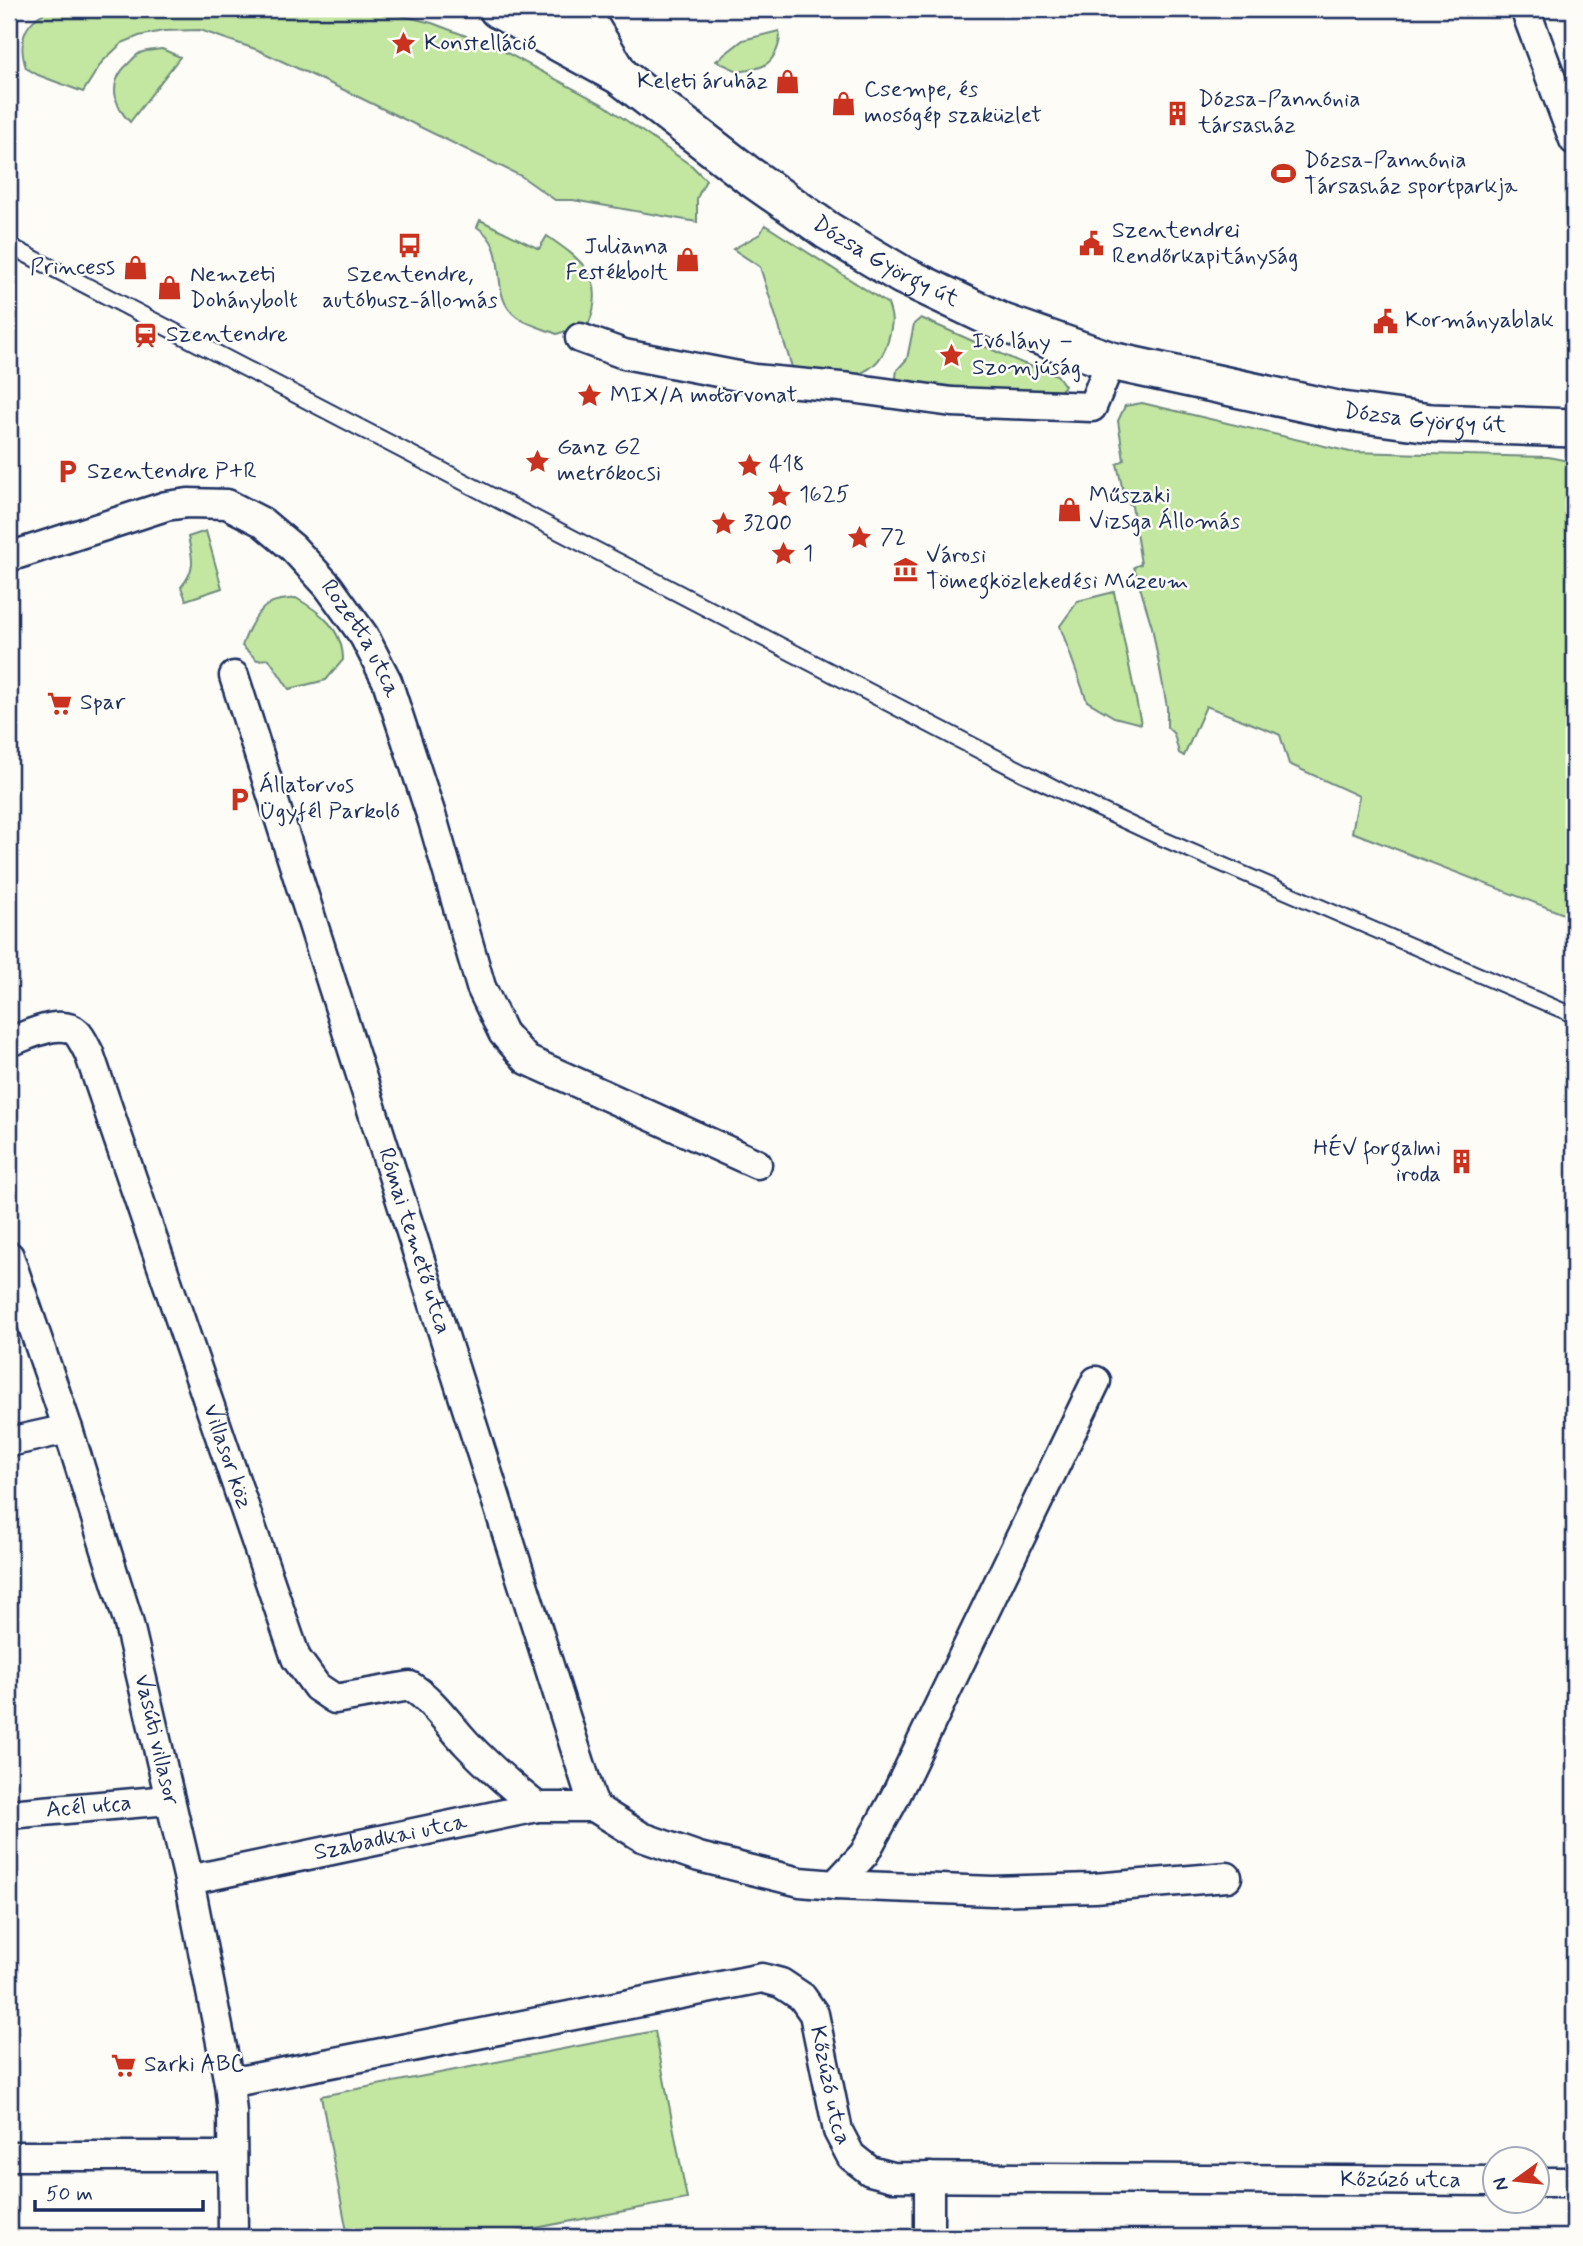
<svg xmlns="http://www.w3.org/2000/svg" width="1583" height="2246" font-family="Mynerve,sans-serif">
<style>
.green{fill:#c3e6a0;stroke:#6f8a7f;stroke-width:2}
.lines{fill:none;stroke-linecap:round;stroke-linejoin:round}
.minor-casing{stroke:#1b2f5e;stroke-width:33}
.major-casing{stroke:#1b2f5e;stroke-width:42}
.minor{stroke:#fdfcf7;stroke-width:28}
.major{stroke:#fdfcf7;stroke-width:37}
.tram{stroke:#1b2f5e;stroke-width:2}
.labels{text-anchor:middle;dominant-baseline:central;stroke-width:5;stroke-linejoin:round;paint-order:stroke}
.poi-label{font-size:23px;fill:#1b2f5e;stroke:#fdfcf7;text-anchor:start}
.street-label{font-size:23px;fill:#1b2f5e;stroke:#fdfcf7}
</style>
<rect width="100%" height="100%" fill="#fdfcf7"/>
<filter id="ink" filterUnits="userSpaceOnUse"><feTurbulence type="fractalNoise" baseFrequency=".0143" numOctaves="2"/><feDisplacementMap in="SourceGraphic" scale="14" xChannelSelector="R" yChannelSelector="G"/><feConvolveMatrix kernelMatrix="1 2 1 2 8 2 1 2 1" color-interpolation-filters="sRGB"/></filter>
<g filter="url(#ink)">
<g class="green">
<path d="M53,9H375L432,23L498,48L604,105L692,166L706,180L697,198V222L573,200H555L521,176L344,90L258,50L200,30L163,31L139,36L122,43L102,62L83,92L38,75L26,68C17,40 24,20 53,9Z"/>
<path d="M779,31C782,43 774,61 763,66C756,69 747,70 740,72L716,61L743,40Z"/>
<path d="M162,49L180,57L130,122C113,105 108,82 128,64C131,61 136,55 140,53C146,50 156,50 162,49Z"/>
<path d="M480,220L539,249L547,236C582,260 607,278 589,323L557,334C545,329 528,325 517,317C486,295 513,250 477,227Z"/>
<path d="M765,225L888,304C894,321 892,324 888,341C876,384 825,385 792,367L760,267L733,249L760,234Z"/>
<path d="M921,318L1022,363L1057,375L1065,386L1060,391L1051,394L1003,389H946L900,383L896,377L897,370L907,359L914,324Z"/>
<path d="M1142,403L1350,452L1548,457L1574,462V918L1352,832L1359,796L1289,764L1280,735L1276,733L1206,706L1184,756L1179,753L1174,734L1167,727V707L1152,627L1134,567L1141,564L1132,506L1125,500L1117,464L1124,460L1118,421L1125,406Z"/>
<path d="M206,531L222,588L186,600L181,587C196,569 193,559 188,537Z"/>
<path d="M1114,592L1141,724L1114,717L1087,701L1060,626L1078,601Z"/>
<path d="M296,598C321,612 343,630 343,660L326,680L289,689L269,659L257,660L242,646C247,632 255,612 269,604C276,599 288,600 296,598Z"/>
<path d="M655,2031L687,2199L489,2237H348L321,2096Z"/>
</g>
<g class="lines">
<defs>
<g id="minor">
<path d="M1525,9L1574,140"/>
<path d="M580,338L624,354L754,379L851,388L952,402L1092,407L1111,361"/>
<path id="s1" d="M9,557L166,506L188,503L227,504L262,522L293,548L328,586L364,636L387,681L433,821L481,987L503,1033L527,1060L757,1164"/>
<path id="s2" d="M234,676L594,1807"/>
<path id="s3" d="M9,1042C27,1036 61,1017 77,1033C82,1038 85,1046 89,1053L296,1658L317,1687L335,1699L410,1686C433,1700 449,1725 467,1744C489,1767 512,1787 537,1807"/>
<path id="s4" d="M9,1256L68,1429L128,1620L189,1880L229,2083L232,2112L233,2237"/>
<path d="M9,1442L68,1429"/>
<path d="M594,1807L642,1837L699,1857L800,1882L835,1885L864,1854L894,1799L1096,1381"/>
<path id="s5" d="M9,1814L169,1800"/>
<path id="s6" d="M189,1880L537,1807H594"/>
<path d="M835,1885L993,1891L1094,1888L1227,1877"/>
<path id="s7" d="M229,2083L762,1978L781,1983L802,1997L814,2014L838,2131L851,2156L870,2171L893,2177L1496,2181"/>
<path d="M9,2156H232"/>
<path d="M1538,2182H1574"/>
<path d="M929,2237V2177"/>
</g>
<g id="major">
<path id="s8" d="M498,9L619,75L748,175L828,231L902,275L1003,323L1111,361L1342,411L1431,423L1574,428"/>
<path d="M566,9L592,30L617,71"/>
</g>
</defs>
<use href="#minor" class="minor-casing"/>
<use href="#major" class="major-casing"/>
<use href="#minor" class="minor"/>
<use href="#major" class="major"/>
<g class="tram">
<path d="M9,236L1075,789L1157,828L1574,1007"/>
<path d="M9,255L1020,781L1153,843L1574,1024"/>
</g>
</g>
</g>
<defs>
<symbol id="sight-bare" viewBox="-9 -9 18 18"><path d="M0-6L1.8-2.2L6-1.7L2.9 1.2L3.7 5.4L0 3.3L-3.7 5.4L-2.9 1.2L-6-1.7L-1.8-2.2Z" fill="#c8321e" stroke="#fdfcf7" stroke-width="2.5" paint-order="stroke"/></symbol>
<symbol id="shop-bare" viewBox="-9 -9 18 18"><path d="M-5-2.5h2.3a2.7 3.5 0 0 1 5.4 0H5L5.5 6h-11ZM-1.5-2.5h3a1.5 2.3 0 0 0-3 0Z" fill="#c8321e" stroke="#fdfcf7" stroke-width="2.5" paint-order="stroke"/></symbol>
<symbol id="building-bare" viewBox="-9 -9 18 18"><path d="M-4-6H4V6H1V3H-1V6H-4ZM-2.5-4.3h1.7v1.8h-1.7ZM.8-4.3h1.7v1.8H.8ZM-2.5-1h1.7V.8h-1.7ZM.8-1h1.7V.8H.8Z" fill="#c8321e" stroke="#fdfcf7" stroke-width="2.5" paint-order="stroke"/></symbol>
<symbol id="stadium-bare" viewBox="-9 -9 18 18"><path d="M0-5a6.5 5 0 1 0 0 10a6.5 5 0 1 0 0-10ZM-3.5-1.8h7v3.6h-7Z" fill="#c8321e" stroke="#fdfcf7" stroke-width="2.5" paint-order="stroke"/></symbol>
<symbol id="civic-bare" viewBox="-9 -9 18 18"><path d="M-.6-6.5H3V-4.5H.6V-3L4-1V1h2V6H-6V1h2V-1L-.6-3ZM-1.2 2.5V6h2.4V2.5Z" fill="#c8321e" stroke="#fdfcf7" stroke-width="2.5" paint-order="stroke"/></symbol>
<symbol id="bus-bare" viewBox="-9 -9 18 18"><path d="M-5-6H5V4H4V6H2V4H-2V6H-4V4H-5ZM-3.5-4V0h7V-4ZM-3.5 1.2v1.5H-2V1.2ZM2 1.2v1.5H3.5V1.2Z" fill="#c8321e" stroke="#fdfcf7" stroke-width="2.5" paint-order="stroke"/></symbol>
<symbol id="station-bare" viewBox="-9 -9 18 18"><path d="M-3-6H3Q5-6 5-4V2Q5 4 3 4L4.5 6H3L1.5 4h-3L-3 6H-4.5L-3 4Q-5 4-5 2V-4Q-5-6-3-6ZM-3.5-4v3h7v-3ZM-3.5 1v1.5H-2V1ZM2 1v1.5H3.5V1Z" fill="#c8321e" stroke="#fdfcf7" stroke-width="2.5" paint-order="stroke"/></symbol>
<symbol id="parking-bare" viewBox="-9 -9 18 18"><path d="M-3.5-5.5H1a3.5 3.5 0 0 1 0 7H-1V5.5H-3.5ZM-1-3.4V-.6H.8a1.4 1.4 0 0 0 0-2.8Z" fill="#c8321e" stroke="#fdfcf7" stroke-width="2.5" paint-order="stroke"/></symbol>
<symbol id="museum-bare" viewBox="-9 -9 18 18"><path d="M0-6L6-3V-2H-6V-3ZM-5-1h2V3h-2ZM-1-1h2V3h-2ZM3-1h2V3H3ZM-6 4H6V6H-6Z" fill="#c8321e" stroke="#fdfcf7" stroke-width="2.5" paint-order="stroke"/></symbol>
<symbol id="supermarket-bare" viewBox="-9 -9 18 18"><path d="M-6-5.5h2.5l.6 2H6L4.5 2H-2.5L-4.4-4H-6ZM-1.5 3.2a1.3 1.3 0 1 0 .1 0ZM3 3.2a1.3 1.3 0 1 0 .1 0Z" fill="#c8321e" stroke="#fdfcf7" stroke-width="2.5" paint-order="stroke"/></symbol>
</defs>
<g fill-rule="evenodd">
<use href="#sight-bare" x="386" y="26" width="35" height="35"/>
<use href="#shop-bare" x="770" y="64" width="35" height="35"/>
<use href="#shop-bare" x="826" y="86" width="35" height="35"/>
<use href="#building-bare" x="1160" y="96" width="35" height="35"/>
<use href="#stadium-bare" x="1266" y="156" width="35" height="35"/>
<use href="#civic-bare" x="1074" y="226" width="35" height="35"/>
<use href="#bus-bare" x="392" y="228" width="35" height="35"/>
<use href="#shop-bare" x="670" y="242" width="35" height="35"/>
<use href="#shop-bare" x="118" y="250" width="35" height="35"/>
<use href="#shop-bare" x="152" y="270" width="35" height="35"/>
<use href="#civic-bare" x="1368" y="304" width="35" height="35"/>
<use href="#station-bare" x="128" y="318" width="35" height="35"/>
<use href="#sight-bare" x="934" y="338" width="35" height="35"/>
<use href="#sight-bare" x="572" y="378" width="35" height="35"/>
<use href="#sight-bare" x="520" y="444" width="35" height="35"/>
<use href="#sight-bare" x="732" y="448" width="35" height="35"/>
<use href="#parking-bare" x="50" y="454" width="35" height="35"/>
<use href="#sight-bare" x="762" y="478" width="35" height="35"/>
<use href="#shop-bare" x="1052" y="492" width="35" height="35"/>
<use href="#sight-bare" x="706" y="506" width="35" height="35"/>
<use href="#sight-bare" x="842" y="520" width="35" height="35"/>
<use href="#sight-bare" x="766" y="536" width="35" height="35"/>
<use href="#museum-bare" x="888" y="552" width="35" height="35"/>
<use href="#supermarket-bare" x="42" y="686" width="35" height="35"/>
<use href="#parking-bare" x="222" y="782" width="35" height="35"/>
<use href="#building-bare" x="1444" y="1144" width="35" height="35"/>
<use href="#supermarket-bare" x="106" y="2048" width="35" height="35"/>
</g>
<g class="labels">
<g class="poi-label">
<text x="424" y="44">Konstelláció</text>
<text x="768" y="82" text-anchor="end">Keleti áruház</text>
<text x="864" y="90">Csempe, és<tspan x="864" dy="26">mosógép szaküzlet</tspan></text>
<text x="1198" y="100">Dózsa-Pannónia<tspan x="1198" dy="26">társasház</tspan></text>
<text x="1304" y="161">Dózsa-Pannónia<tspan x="1304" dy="26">Társasház sportparkja</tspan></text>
<text x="1112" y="231">Szentendrei<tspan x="1112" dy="26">Rendőrkapitányság</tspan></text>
<text x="668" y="247" text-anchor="end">Julianna<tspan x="668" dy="26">Festékbolt</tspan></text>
<text x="115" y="268" text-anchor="end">Princess</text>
<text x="190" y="275">Nemzeti<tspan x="190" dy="26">Dohánybolt</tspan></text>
<text x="410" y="275" text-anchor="middle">Szentendre,<tspan x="410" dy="26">autóbusz-állomás</tspan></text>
<text x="1405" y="321">Kormányablak</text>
<text x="166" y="335">Szentendre</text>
<text x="972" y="342">Ivó lány –<tspan x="972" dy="26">Szomjúság</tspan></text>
<text x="610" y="396">MIX/A motorvonat</text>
<text x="557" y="448">Ganz G2<tspan x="557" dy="26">metrókocsi</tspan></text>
<text x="769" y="465">418</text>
<text x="87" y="472">Szentendre P+R</text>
<text x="799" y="495">1625</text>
<text x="1089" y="496">Műszaki<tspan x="1089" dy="26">Vizsga Állomás</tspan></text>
<text x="743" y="524">3200</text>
<text x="880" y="538">72</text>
<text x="803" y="554">1</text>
<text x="926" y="556">Városi<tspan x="926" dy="26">Tömegközlekedési Múzeum</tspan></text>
<text x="80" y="703">Spar</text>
<text x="259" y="786">Állatorvos<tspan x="259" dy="26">Ügyfél Parkoló</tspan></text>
<text x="1441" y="1149" text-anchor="end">HÉV forgalmi<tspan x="1441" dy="26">iroda</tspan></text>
<text x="144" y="2065">Sarki ABC</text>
</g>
<g class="street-label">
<text stroke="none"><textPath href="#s8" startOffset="464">Dózsa György út</textPath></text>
<text stroke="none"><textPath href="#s8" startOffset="1031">Dózsa György út</textPath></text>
<text stroke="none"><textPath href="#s1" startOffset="420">Rozetta utca</textPath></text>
<text stroke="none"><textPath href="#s2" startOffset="593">Római temető utca</textPath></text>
<text stroke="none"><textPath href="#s3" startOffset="522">Villasor köz</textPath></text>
<text stroke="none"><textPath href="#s4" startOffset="506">Vasúti villasor</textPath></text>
<text stroke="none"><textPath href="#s5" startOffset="80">Acél utca</textPath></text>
<text stroke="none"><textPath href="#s6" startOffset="206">Szabadkai utca</textPath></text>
<text stroke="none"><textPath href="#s7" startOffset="682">Kőzúzó utca</textPath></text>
<text stroke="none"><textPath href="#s7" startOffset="1312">Kőzúzó utca</textPath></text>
</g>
</g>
<rect width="1583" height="2246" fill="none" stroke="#fdfcf7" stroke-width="35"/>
<rect x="18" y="18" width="1548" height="2211" fill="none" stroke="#1b2f5e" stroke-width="2.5" filter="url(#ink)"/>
<g transform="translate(1516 2180) rotate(255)"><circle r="33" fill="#fdfcf7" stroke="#a3aaba" stroke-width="2"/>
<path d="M0-5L12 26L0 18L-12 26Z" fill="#c8321e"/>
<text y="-10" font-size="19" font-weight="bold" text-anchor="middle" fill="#1b2f5e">N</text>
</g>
<path d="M35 2200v10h168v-10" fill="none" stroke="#1b2f5e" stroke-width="3.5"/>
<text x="46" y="2200" font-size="21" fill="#1b2f5e" stroke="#fdfcf7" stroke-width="5" paint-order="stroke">50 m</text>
</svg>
